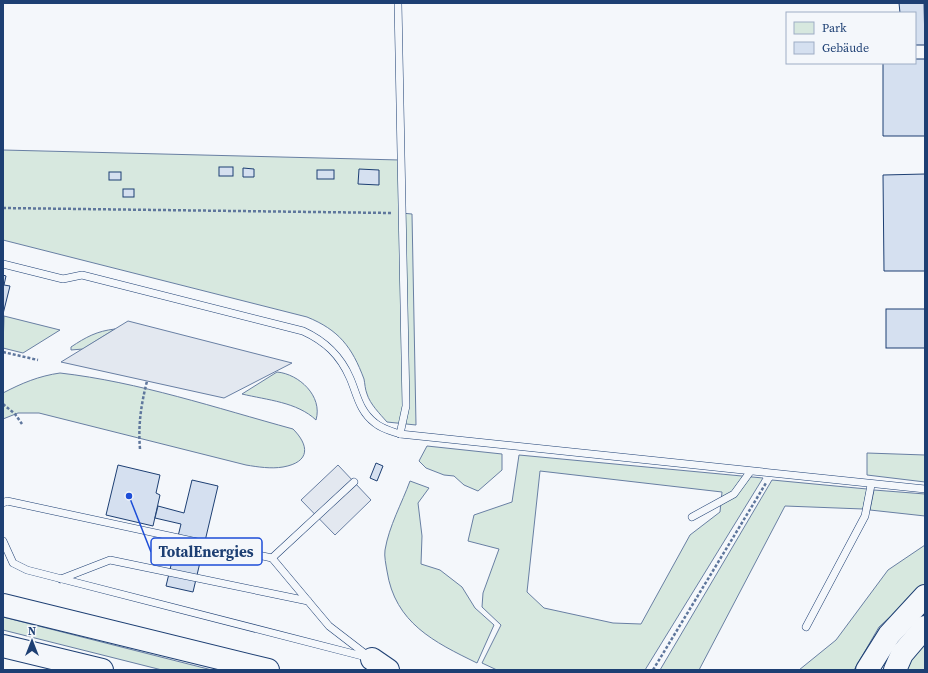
<svg xmlns="http://www.w3.org/2000/svg" width="928" height="673" font-family="'Source Serif 4',serif">
<style>
.green{fill:#d7e8df;stroke:#687fa3;fill-rule:evenodd}
.parking{fill:#e3e8f0;stroke:#687fa3}
.building{fill:#d5e0f0;stroke:#1d3f73}
.lines{fill:none;stroke-linecap:round;stroke-linejoin:round}
.service-casing{stroke:#1d3f73;stroke-width:8}
.motorway-casing{stroke:#1d3f73;stroke-width:24}
.path{stroke:#5e769c;stroke-width:2.5;stroke-dasharray:3 2;stroke-linecap:butt}
.service{stroke:#f4f7fb;stroke-width:7}
.motorway{stroke:#f4f7fb;stroke-width:22}
.leader{fill:none;stroke:#1d4ed8;stroke-width:1.5}
.callout-dot{fill:#1d4ed8;stroke:#f4f7fb;stroke-width:1.5}
.callout{fill:#f4f7fb;stroke:#1d4ed8;stroke-width:1.5}
.callout-label{font-size:15px;text-anchor:middle;font-weight:bold;fill:#1d3f73}
</style>
<rect width="100%" height="100%" fill="#f4f7fb"/>
<g class="green">
<path d="M3,150L400,160L401,213L412,214L416,425L387,422C380,414 370,404 367,394C365,389 365,384 364,379C352,347 339,330 307,317L3,240Z"/>
<path d="M4,316L60,330L23,353L3,348Z"/>
<path d="M115,329L83,349L71,350V347C86,337 97,331 115,329Z"/>
<path d="M277,372C299,374 323,396 316,420C297,402 267,400 242,394Z"/>
<path d="M60,373C139,382 216,408 293,429C309,445 311,462 283,467C271,469 258,467 246,465L39,413H18L3,419V393C22,383 39,376 60,373Z"/>
<path d="M427,446L502,454V470L478,491L464,485L454,476L444,475L426,468L419,461Z"/>
<path d="M867,453L925,455V482L867,475Z"/>
<path d="M519,455L763,478L645,670H497L482,663L501,625L482,607L483,593L499,549L468,541L474,515L512,502ZM540,471L722,492L720,512L690,535L641,624L613,623L544,608L527,592Z"/>
<path d="M772,480L867,489L863,509L785,506L699,670H660Z"/>
<path d="M410,481L429,488L418,503L422,536L421,564L440,570L462,587L475,608L494,625L477,663C434,642 395,623 387,571C386,565 384,556 385,550C389,526 402,503 410,481Z"/>
<path d="M874,490L925,494V516L870,510Z"/>
<path d="M925,545V585L879,627L854,670H799L836,640L888,570Z"/>
<path d="M3,617L212,670H162L3,630Z"/>
<path d="M925,638V670H904Z"/>
</g>
<g class="parking">
<path d="M128,321L292,363L224,398L61,362Z"/>
<path d="M338,465L371,500L335,535L301,500Z"/>
</g>
<g class="building">
<path d="M899,3H924L925,45H915V13H900Z"/>
<path d="M915,59H925V136H883V63H915Z"/>
<rect x="219" y="167" width="14" height="9"/>
<path d="M243,168L254,169V177H243Z"/>
<path d="M359,169L379,170V185L358,184Z"/>
<rect x="317" y="170" width="17" height="9"/>
<rect x="109" y="172" width="12" height="8"/>
<path d="M925,174V271H884L883,175Z"/>
<rect x="123" y="189" width="11" height="8"/>
<path d="M3,275L6,276L4,285L10,286L3,314Z"/>
<rect x="886" y="309" width="39" height="39"/>
<path d="M376,463L383,466L377,481L370,478Z"/>
<path d="M118,465L160,475L156,493L160,495L153,526L106,515Z"/>
<path d="M192,480L218,486L193,592L166,586L181,524L155,518L158,506L184,513Z"/>
</g>
<g class="lines">
<defs>
<g id="service">
<path d="M398,3L406,406L400,434"/>
<path d="M3,264L63,279L82,275L303,331C325,341 340,355 350,378C357,394 359,411 375,423C382,429 391,431 400,434L925,489"/>
<path d="M3,503L7,501L272,558L308,601"/>
<path d="M692,517L734,494L750,472"/>
<path d="M3,541L13,563L27,570L370,658"/>
<path d="M272,558L354,482"/>
<path d="M61,579L110,560L308,601L329,626L368,656"/>
<path d="M806,627L865,516L871,485"/>
</g>
<g id="motorway">
<path d="M3,605L268,670"/>
<path d="M3,646L102,670"/>
<path d="M372,659L388,670"/>
<path d="M867,670L889,635L925,596"/>
<path d="M895,670L902,654L925,627"/>
</g>
</defs>
<use href="#service" class="service-casing"/>
<use href="#motorway" class="motorway-casing"/>
<g class="path">
<path d="M3,208L392,213"/>
<path d="M3,352L38,360"/>
<path d="M3,404L15,414L22,424"/>
<path d="M140,449C138,425 141,405 147,381"/>
<path d="M653,670L766,483"/>
</g>
<use href="#service" class="service"/>
<use href="#motorway" class="motorway"/>
</g>
<path class="leader" d="M129 496L151 552"/>
<circle class="callout-dot" cx="129" cy="496" r="4"/>
<rect class="callout" x="151" y="538" width="111" height="27" rx="4"/>
<g class="callout-label">
<text x="206" y="557">TotalEnergies</text>
</g>
<rect width="928" height="673" fill="none" stroke="#1d3f73" stroke-width="8"/>
<rect x="786" y="12" width="130" height="52" fill="#f4f7fb" stroke="#9eadc5"/>
<rect x="794" y="22" width="20" height="12" fill="#d7e8df" stroke="#9eadc5"/>
<text x="822" y="32" font-size="12" fill="#1d3f73">Park</text>
<rect x="794" y="42" width="20" height="12" fill="#d5e0f0" stroke="#9eadc5"/>
<text x="822" y="52" font-size="12" fill="#1d3f73">Gebäude</text>
<g transform="translate(32 641)" stroke="#f4f7fb" stroke-width="3" paint-order="stroke">
<path d="M0-3L7 15L0 10L-7 15Z" fill="#1d3f73"/>
<text y="-6" font-size="11" font-weight="bold" text-anchor="middle" fill="#1d3f73">N</text>
</g>
</svg>
